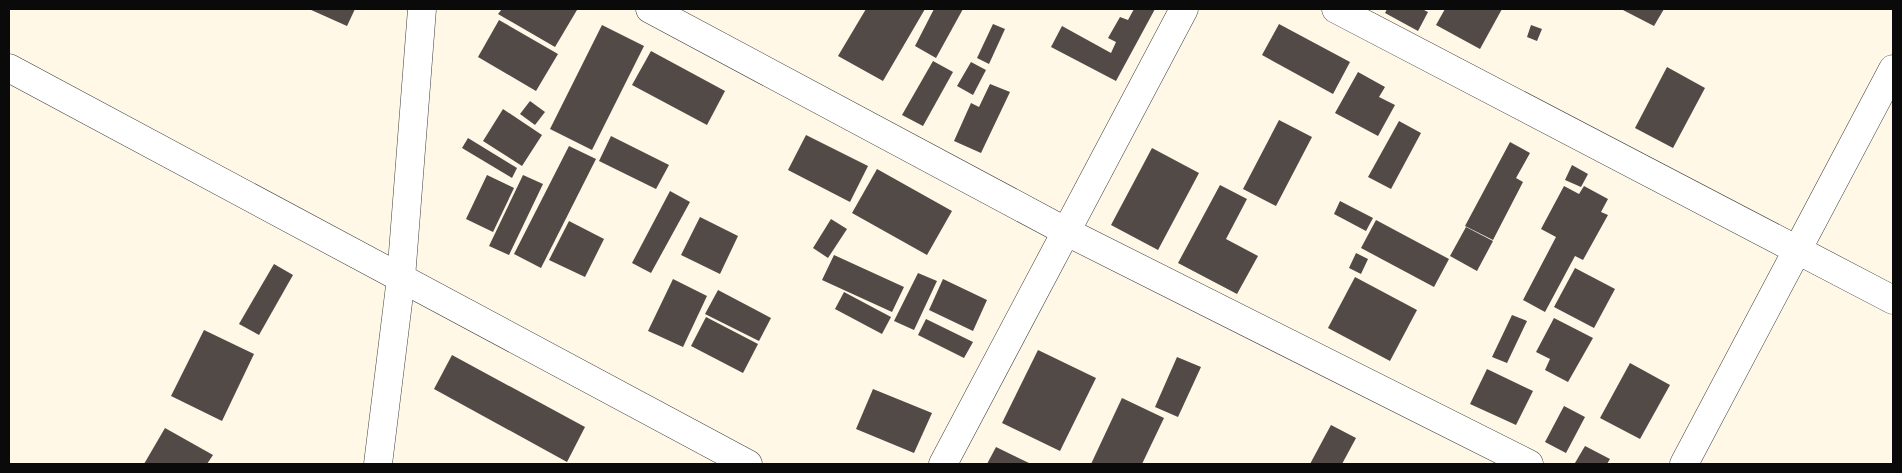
<svg xmlns="http://www.w3.org/2000/svg" width="1902" height="473" font-family="Georgia,serif">
<style>
.building{fill:#524a46}
.lines{fill:none;stroke-linecap:round;stroke-linejoin:round}
.minor-casing{stroke:#3d3d3d;stroke-width:29}
.tertiary-casing{stroke:#3d3d3d;stroke-width:29}
.minor{stroke:#fff;stroke-width:28}
.tertiary{stroke:#fff;stroke-width:28}
</style>
<rect width="100%" height="100%" fill="#fff8e6"/>
<g class="building">
<path d="M309,9H355L347,26Z"/>
<path d="M502,9H576L577,10L555,47L498,14Z"/>
<path d="M866,9H925L883,81L838,56Z"/>
<path d="M934,9H963L936,58L915,46Z"/>
<path d="M1134,9H1155L1116,81L1051,47L1062,26L1111,53L1116,42L1108,38L1120,17L1128,20Z"/>
<path d="M1387,9H1422L1428,12L1418,31L1385,13Z"/>
<path d="M1445,9H1502L1480,49L1436,25Z"/>
<path d="M1621,9H1664L1654,26Z"/>
<path d="M499,20L558,54L536,91L478,57Z"/>
<path d="M993,24L1005,29L989,64L977,58Z"/>
<path d="M1279,24L1350,62L1333,94L1262,55Z"/>
<path d="M602,25L644,46L592,150L550,129Z"/>
<path d="M1531,25L1542,29L1537,41L1527,37Z"/>
<path d="M651,51L725,91L707,125L632,85Z"/>
<path d="M933,61L953,72L923,126L902,115Z"/>
<path d="M971,62L986,70L973,95L957,86Z"/>
<path d="M1667,67L1705,88L1673,148L1635,128Z"/>
<path d="M1358,72L1385,87L1379,97L1395,105L1378,136L1335,113Z"/>
<path d="M990,84L1010,92L981,153L954,141L971,103L979,107Z"/>
<path d="M530,101L545,112L535,125L520,114Z"/>
<path d="M503,109L542,135L522,166L483,141Z"/>
<path d="M1279,120L1312,137L1276,206L1243,189Z"/>
<path d="M1399,121L1421,133L1391,189L1368,177Z"/>
<path d="M806,135L868,166L850,202L788,170Z"/>
<path d="M611,136L669,165L656,189L599,161Z"/>
<path d="M468,138L517,168L512,178L462,148Z"/>
<path d="M1510,142L1530,153L1516,178L1523,182L1493,240L1465,226Z"/>
<path d="M569,146L596,159L541,268L514,254Z"/>
<path d="M1152,148L1199,173L1158,250L1111,225Z"/>
<path d="M1572,165L1588,174L1581,187L1565,180Z"/>
<path d="M877,169L952,211L927,255L852,213Z"/>
<path d="M487,175L514,188L493,232L466,219Z"/>
<path d="M523,175L543,184L509,255L489,246Z"/>
<path d="M1220,185L1247,199L1226,239L1258,256L1237,294L1178,263Z"/>
<path d="M1564,186L1579,194L1584,186L1608,199L1601,212L1608,215L1583,260L1575,256L1545,312L1523,300L1556,237L1541,229Z"/>
<path d="M670,191L690,202L651,273L632,263Z"/>
<path d="M1340,201L1373,218L1366,231L1334,214Z"/>
<path d="M700,217L738,236L720,274L681,255Z"/>
<path d="M831,219L847,229L828,258L813,248Z"/>
<path d="M1376,220L1449,259L1434,287L1361,248Z"/>
<path d="M569,221L604,239L585,277L549,260Z"/>
<path d="M1466,227L1493,241L1477,271L1450,256Z"/>
<path d="M1356,253L1368,259L1361,274L1349,268Z"/>
<path d="M834,255L904,287L892,312L822,280Z"/>
<path d="M274,264L293,275L259,335L239,324Z"/>
<path d="M1575,268L1615,289L1594,328L1554,307Z"/>
<path d="M918,273L937,281L914,330L894,321Z"/>
<path d="M1355,277L1417,310L1390,361L1328,328Z"/>
<path d="M673,279L707,296L683,347L648,331Z"/>
<path d="M943,279L987,300L973,331L929,310Z"/>
<path d="M718,290L771,318L759,341L705,314Z"/>
<path d="M844,292L891,317L882,334L835,309Z"/>
<path d="M1512,315L1527,321L1507,363L1492,357Z"/>
<path d="M706,317L758,344L743,373L691,346Z"/>
<path d="M1554,318L1593,338L1568,382L1545,370L1550,359L1536,352Z"/>
<path d="M926,319L973,342L964,358L918,335Z"/>
<path d="M204,330L254,354L222,421L171,396Z"/>
<path d="M1038,350L1096,378L1060,451L1002,423Z"/>
<path d="M452,355L585,427L567,462L434,389Z"/>
<path d="M1177,357L1201,367L1178,417L1155,407Z"/>
<path d="M1630,363L1670,385L1640,439L1600,418Z"/>
<path d="M1487,369L1533,391L1516,425L1470,404Z"/>
<path d="M873,389L932,413L914,453L856,429Z"/>
<path d="M1122,398L1164,418L1142,464H1091Z"/>
<path d="M1564,406L1585,417L1566,453L1545,442Z"/>
<path d="M1331,425L1356,438L1342,464H1310Z"/>
<path d="M165,428L213,455L207,464H144Z"/>
<path d="M1585,446L1610,459L1607,464L1575,463Z"/>
<path d="M996,447L1031,464H987Z"/>
</g>
<g class="lines">
<defs>
<g id="minor">
<path d="M650,9L1067,232L1529,464"/>
<path d="M1336,9L1893,300"/>
<path d="M943,464L1184,9"/>
<path d="M1684,464L1893,69"/>
</g>
<g id="tertiary">
<path d="M9,68L748,464"/>
<path d="M378,464L401,278L422,9"/>
</g>
</defs>
<use href="#minor" class="minor-casing"/>
<use href="#tertiary" class="tertiary-casing"/>
<use href="#minor" class="minor"/>
<use href="#tertiary" class="tertiary"/>
</g>
<rect width="1902" height="473" fill="none" stroke="#0a0a0a" stroke-width="20"/>
</svg>
